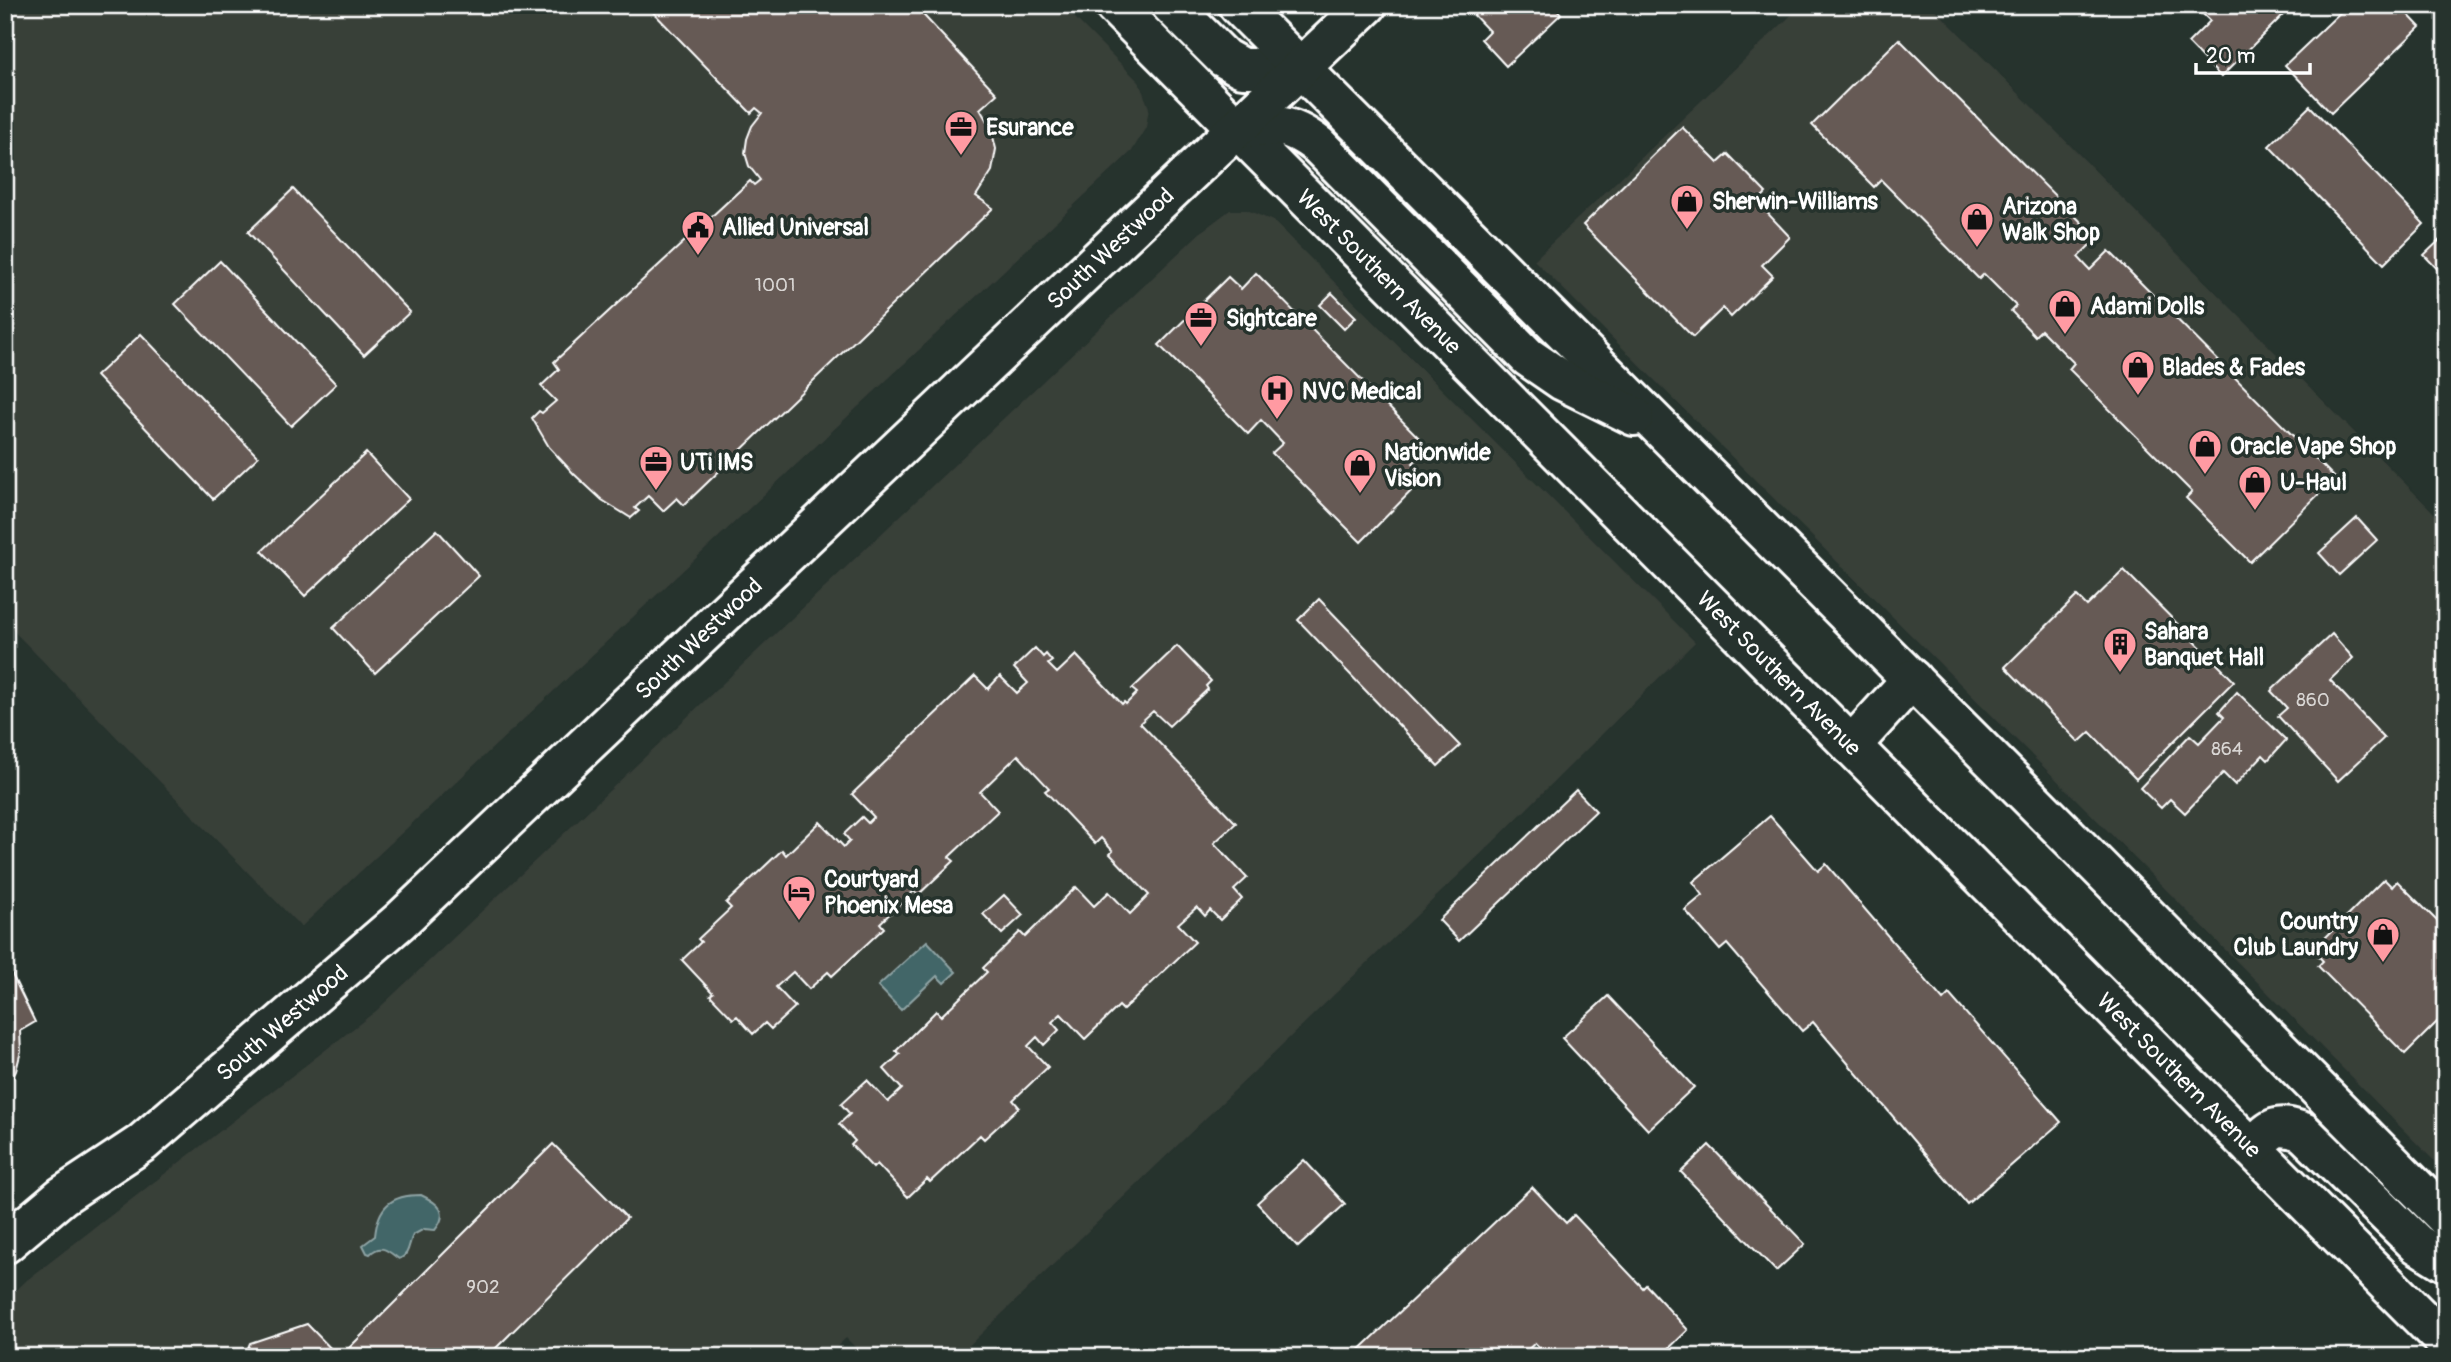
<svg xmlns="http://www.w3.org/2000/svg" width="2451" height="1362" font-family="Pangolin,sans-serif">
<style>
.built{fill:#393f39}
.water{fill:#426667;stroke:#8ea3a4;stroke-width:2}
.building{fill:#665a55;stroke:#fff;stroke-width:2}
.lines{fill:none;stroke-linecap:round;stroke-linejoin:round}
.secondary-casing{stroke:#fff;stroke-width:44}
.secondary{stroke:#26332d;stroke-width:38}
.labels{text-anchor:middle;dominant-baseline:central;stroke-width:7;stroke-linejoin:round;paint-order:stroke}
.number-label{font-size:19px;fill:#d9d6d4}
.poi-label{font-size:23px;font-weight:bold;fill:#fff;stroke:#26332d;text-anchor:start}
.street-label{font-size:23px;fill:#fff;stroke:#26332d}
</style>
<rect width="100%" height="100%" fill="#26332d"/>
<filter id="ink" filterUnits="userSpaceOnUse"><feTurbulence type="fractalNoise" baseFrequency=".0143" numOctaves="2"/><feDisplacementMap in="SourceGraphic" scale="14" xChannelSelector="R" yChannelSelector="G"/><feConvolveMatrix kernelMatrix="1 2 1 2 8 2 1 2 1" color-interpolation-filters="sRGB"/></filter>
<g filter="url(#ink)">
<g class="built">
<path d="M5,5H1062L1139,82L1149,108L1146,127L1132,151L301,927L5,622Z"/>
<path d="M1802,5H1931L2446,525V1173L2098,821L1534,260Z"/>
<path d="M1230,210H1247L1273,221L1695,642L1491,844L957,1357H865L846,1338L826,1357H5V1301L27,1280L376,1011L1202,231Z"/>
</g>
<g class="water">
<path d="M927,941L956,972L944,983L937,976L901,1010L878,986Z"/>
<path d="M421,1195C438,1203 450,1212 435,1230L424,1229L413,1235C408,1244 410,1255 399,1259C388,1251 381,1243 370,1254L367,1253L363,1245L375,1236C378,1206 391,1195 421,1195Z"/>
</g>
<g class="building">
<path d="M646,5H914L997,94L980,109L991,128L996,149L992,171L976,196L993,208L684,505L677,498L663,511L648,496L635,508L639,511L631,518L602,500L574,474L549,447L532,418L539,411L542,413L556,401L541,386L559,369L554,362L750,181L754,185L760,180L749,166L745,153L747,139L752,126L762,113L756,108L751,113Z"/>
<path d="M1473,5H1558L1555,7L1561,14L1506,66L1481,39L1489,31L1468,9Z"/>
<path d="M2194,5H2293L2221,77L2188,43L2210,21Z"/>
<path d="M2348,5H2399L2420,27L2331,113L2285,65Z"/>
<path d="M1899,39L2097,238L2078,257L2090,270L2109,251L2335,478L2250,562L2186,498L2192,492L2069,369L2074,363L2041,330L2035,336L2011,311L2016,306L1984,274L1979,279L1881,180L1874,187L1812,125Z"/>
<path d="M2310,106L2424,224L2384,264L2269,146Z"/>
<path d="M1682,127L1718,163L1728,154L1766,193L1757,202L1790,237L1762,265L1773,276L1731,317L1723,308L1693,337L1583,225Z"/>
<path d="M293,189L410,312L364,355L248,232Z"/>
<path d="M2446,234V278L2424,255Z"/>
<path d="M220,261L336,384L291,426L175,304Z"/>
<path d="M1256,273L1429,448L1413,463L1426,476L1361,542L1272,453L1283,443L1261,420L1248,434L1159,345L1228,277L1241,289Z"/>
<path d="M1332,293L1356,317L1344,329L1320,305Z"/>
<path d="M141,334L258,457L213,499L96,376Z"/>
<path d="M366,453L409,499L305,596L262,551Z"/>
<path d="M2357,518L2377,540L2339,575L2319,553Z"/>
<path d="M437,530L479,576L375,673L333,628Z"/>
<path d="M2124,570L2234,681L2136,779L2090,732L2079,742L2005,667L2077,596L2087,606Z"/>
<path d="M1319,599L1460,746L1438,766L1298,620Z"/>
<path d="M2332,634L2353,658L2330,680L2384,738L2338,781L2278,716L2287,708L2271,691Z"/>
<path d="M1177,646L1211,681L1206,686L1208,689L1169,726L1153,711L1140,723L1236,823L1214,843L1247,878L1234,890L1242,899L1220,920L1210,910L1205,916L1197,907L1178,924L1195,942L1123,1010L1119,1006L1085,1039L1061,1014L1052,1022L1059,1030L1044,1045L1037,1037L1028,1046L1048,1067L1013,1100L1019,1107L984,1139L980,1135L930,1182L927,1179L908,1197L877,1164L873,1168L851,1145L855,1141L839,1124L850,1114L841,1104L867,1080L888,1102L902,1089L884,1069L900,1054L896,1051L936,1011L941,1016L987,972L983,968L1020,932L1025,937L1076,887L1094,906L1109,892L1130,914L1149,895L1110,854L1113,851L1101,838L1095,844L1045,791L1049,788L1018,755L980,792L998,811L949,857L954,861L918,895L914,891L880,923L884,928L832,976L828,972L809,989L793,972L776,987L795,1007L771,1029L765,1023L753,1034L737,1016L733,1019L710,995L713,993L682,960L701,942L698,939L731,908L726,903L782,850L786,855L820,822L844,847L850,841L844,834L862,817L868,823L874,817L852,794L975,676L988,689L1000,676L1017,693L1028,683L1014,668L1035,648L1043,657L1046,654L1052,661L1048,664L1057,673L1076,655L1122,704L1124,702L1126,704L1137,693L1132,689Z"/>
<path d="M2237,692L2286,740L2268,760L2263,755L2235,785L2223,773L2185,813L2170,799L2161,808L2140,788L2190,735L2199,743L2224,717L2219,712Z"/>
<path d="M1576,790L1596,811L1459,941L1439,920Z"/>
<path d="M1770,816L1818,871L1826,864L1943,1000L1949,994L2061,1122L1967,1204L1813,1022L1802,1031L1727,944L1720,950L1685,910L1703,895L1693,882Z"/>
<path d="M2384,879L2392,887L2397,881L2446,930V1013L2405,1054L2318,966L2323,961L2313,950Z"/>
<path d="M1004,895L1023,915L1002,934L983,914Z"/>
<path d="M5,960L35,1022L20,1031L21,1051L16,1071L5,1092Z"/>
<path d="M1608,996L1694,1087L1648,1130L1562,1038Z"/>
<path d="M553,1144L627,1218L487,1357H340Z"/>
<path d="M1709,1145L1805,1244L1776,1271L1681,1172Z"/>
<path d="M1304,1160L1345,1204L1298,1247L1257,1203Z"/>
<path d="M1532,1187L1566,1223L1574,1215L1643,1288L1646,1285L1688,1330L1660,1357H1623L1618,1351L1612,1357H1549L1535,1343L1520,1357H1352Z"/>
<path d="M307,1324L339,1357H244L250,1343Z"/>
<path d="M2274,1347L2283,1357H2264Z"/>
</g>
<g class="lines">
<defs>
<g id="secondary">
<path id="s1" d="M1114,5L2446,1343"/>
<path d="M1171,5L1224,58L1242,68H1300"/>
<path d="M1238,5L2072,840L2446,1218"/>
<path d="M1238,129C1274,124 1288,122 1318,145L1528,357L1563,381L1634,416"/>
<path d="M1851,746L1912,679"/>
<path d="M2252,1148C2272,1128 2275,1122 2303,1132L2417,1244L2446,1262"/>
<path id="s2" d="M5,1244L62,1196L142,1143L400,921L1367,5"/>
</g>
</defs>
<use href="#secondary" class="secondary-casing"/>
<use href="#secondary" class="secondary"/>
</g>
</g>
<defs>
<symbol id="office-pin" viewBox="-11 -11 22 30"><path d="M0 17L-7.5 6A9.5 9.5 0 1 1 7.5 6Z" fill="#ff9aa2" stroke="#26332d"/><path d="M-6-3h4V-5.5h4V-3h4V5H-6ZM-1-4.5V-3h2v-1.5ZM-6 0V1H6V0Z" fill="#111"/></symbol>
<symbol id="shop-pin" viewBox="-11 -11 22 30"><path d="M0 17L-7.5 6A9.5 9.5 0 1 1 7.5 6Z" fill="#ff9aa2" stroke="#26332d"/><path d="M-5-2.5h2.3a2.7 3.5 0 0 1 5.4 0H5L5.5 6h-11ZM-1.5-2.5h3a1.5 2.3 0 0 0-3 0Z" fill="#111"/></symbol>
<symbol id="civic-pin" viewBox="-11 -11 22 30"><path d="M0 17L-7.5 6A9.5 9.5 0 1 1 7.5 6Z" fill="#ff9aa2" stroke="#26332d"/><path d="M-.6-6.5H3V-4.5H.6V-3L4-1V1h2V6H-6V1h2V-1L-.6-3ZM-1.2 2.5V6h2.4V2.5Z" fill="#111"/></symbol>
<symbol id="hospital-pin" viewBox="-11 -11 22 30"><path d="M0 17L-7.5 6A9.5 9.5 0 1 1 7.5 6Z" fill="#ff9aa2" stroke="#26332d"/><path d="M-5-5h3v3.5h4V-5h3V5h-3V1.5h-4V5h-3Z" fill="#111"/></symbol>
<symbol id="building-pin" viewBox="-11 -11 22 30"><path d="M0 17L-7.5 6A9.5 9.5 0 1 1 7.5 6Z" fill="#ff9aa2" stroke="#26332d"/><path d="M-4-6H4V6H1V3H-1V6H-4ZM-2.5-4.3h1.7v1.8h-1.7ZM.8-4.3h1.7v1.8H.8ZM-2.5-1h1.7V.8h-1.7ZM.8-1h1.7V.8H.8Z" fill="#111"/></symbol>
<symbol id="hotel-pin" viewBox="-11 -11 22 30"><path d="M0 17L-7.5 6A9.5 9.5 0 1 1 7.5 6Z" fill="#ff9aa2" stroke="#26332d"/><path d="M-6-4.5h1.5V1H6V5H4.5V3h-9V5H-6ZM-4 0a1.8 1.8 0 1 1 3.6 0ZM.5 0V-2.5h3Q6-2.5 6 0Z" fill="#111"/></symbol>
</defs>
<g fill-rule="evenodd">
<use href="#office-pin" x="942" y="108" width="38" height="52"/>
<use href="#shop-pin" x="1668" y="182" width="38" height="52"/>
<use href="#shop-pin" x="1958" y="200" width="38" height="52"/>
<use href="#civic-pin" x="679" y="208" width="38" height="52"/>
<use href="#shop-pin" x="2046" y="287" width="38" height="52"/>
<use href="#office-pin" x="1182" y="299" width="38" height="52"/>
<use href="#shop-pin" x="2119" y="348" width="38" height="52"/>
<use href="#hospital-pin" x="1258" y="372" width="38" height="52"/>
<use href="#shop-pin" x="2186" y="427" width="38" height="52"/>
<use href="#office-pin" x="637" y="443" width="38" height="52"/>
<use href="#shop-pin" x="1341" y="446" width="38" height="52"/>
<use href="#shop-pin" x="2236" y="463" width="38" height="52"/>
<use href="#building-pin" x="2101" y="625" width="38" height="52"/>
<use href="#hotel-pin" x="780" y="873" width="38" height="52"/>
<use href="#shop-pin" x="2364" y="915" width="38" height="52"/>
</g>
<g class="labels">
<g class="number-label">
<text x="775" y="285">1001</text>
<text x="2313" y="700">860</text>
<text x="2227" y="749">864</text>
<text x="483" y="1287">902</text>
</g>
<g class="poi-label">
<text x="986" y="127">Esurance</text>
<text x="1712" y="201">Sherwin-Williams</text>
<text x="2002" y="206">Arizona<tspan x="2002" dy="26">Walk Shop</tspan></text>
<text x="722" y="227">Allied Universal</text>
<text x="2090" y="306">Adami Dolls</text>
<text x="1226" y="318">Sightcare</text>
<text x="2162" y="367">Blades &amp; Fades</text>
<text x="1302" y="391">NVC Medical</text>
<text x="2230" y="446">Oracle Vape Shop</text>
<text x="1384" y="452">Nationwide<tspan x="1384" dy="26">Vision</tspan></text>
<text x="680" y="462">UTi IMS</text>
<text x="2280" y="482">U-Haul</text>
<text x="2144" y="631">Sahara<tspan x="2144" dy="26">Banquet Hall</tspan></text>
<text x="824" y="879">Courtyard<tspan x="824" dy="26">Phoenix Mesa</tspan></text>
<text x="2358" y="921" text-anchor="end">Country<tspan x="2358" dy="26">Club Laundry</tspan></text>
</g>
<g class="street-label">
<text stroke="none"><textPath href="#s2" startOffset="1489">South Westwood</textPath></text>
<text stroke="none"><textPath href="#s1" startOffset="376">West Southern Avenue</textPath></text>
<text stroke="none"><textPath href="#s2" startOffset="922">South Westwood</textPath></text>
<text stroke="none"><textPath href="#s1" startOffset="943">West Southern Avenue</textPath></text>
<text stroke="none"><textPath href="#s2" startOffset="355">South Westwood</textPath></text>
<text stroke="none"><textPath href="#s1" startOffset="1510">West Southern Avenue</textPath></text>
</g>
</g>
<rect width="2451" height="1362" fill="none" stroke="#26332d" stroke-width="28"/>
<rect x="14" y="14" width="2423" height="1334" fill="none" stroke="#fff" stroke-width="2.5" filter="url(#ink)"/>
<path d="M2196 63v10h114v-10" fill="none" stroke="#ffffff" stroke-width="3.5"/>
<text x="2206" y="63" font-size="21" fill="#ffffff" stroke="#26332d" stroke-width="5" paint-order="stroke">20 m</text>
</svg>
